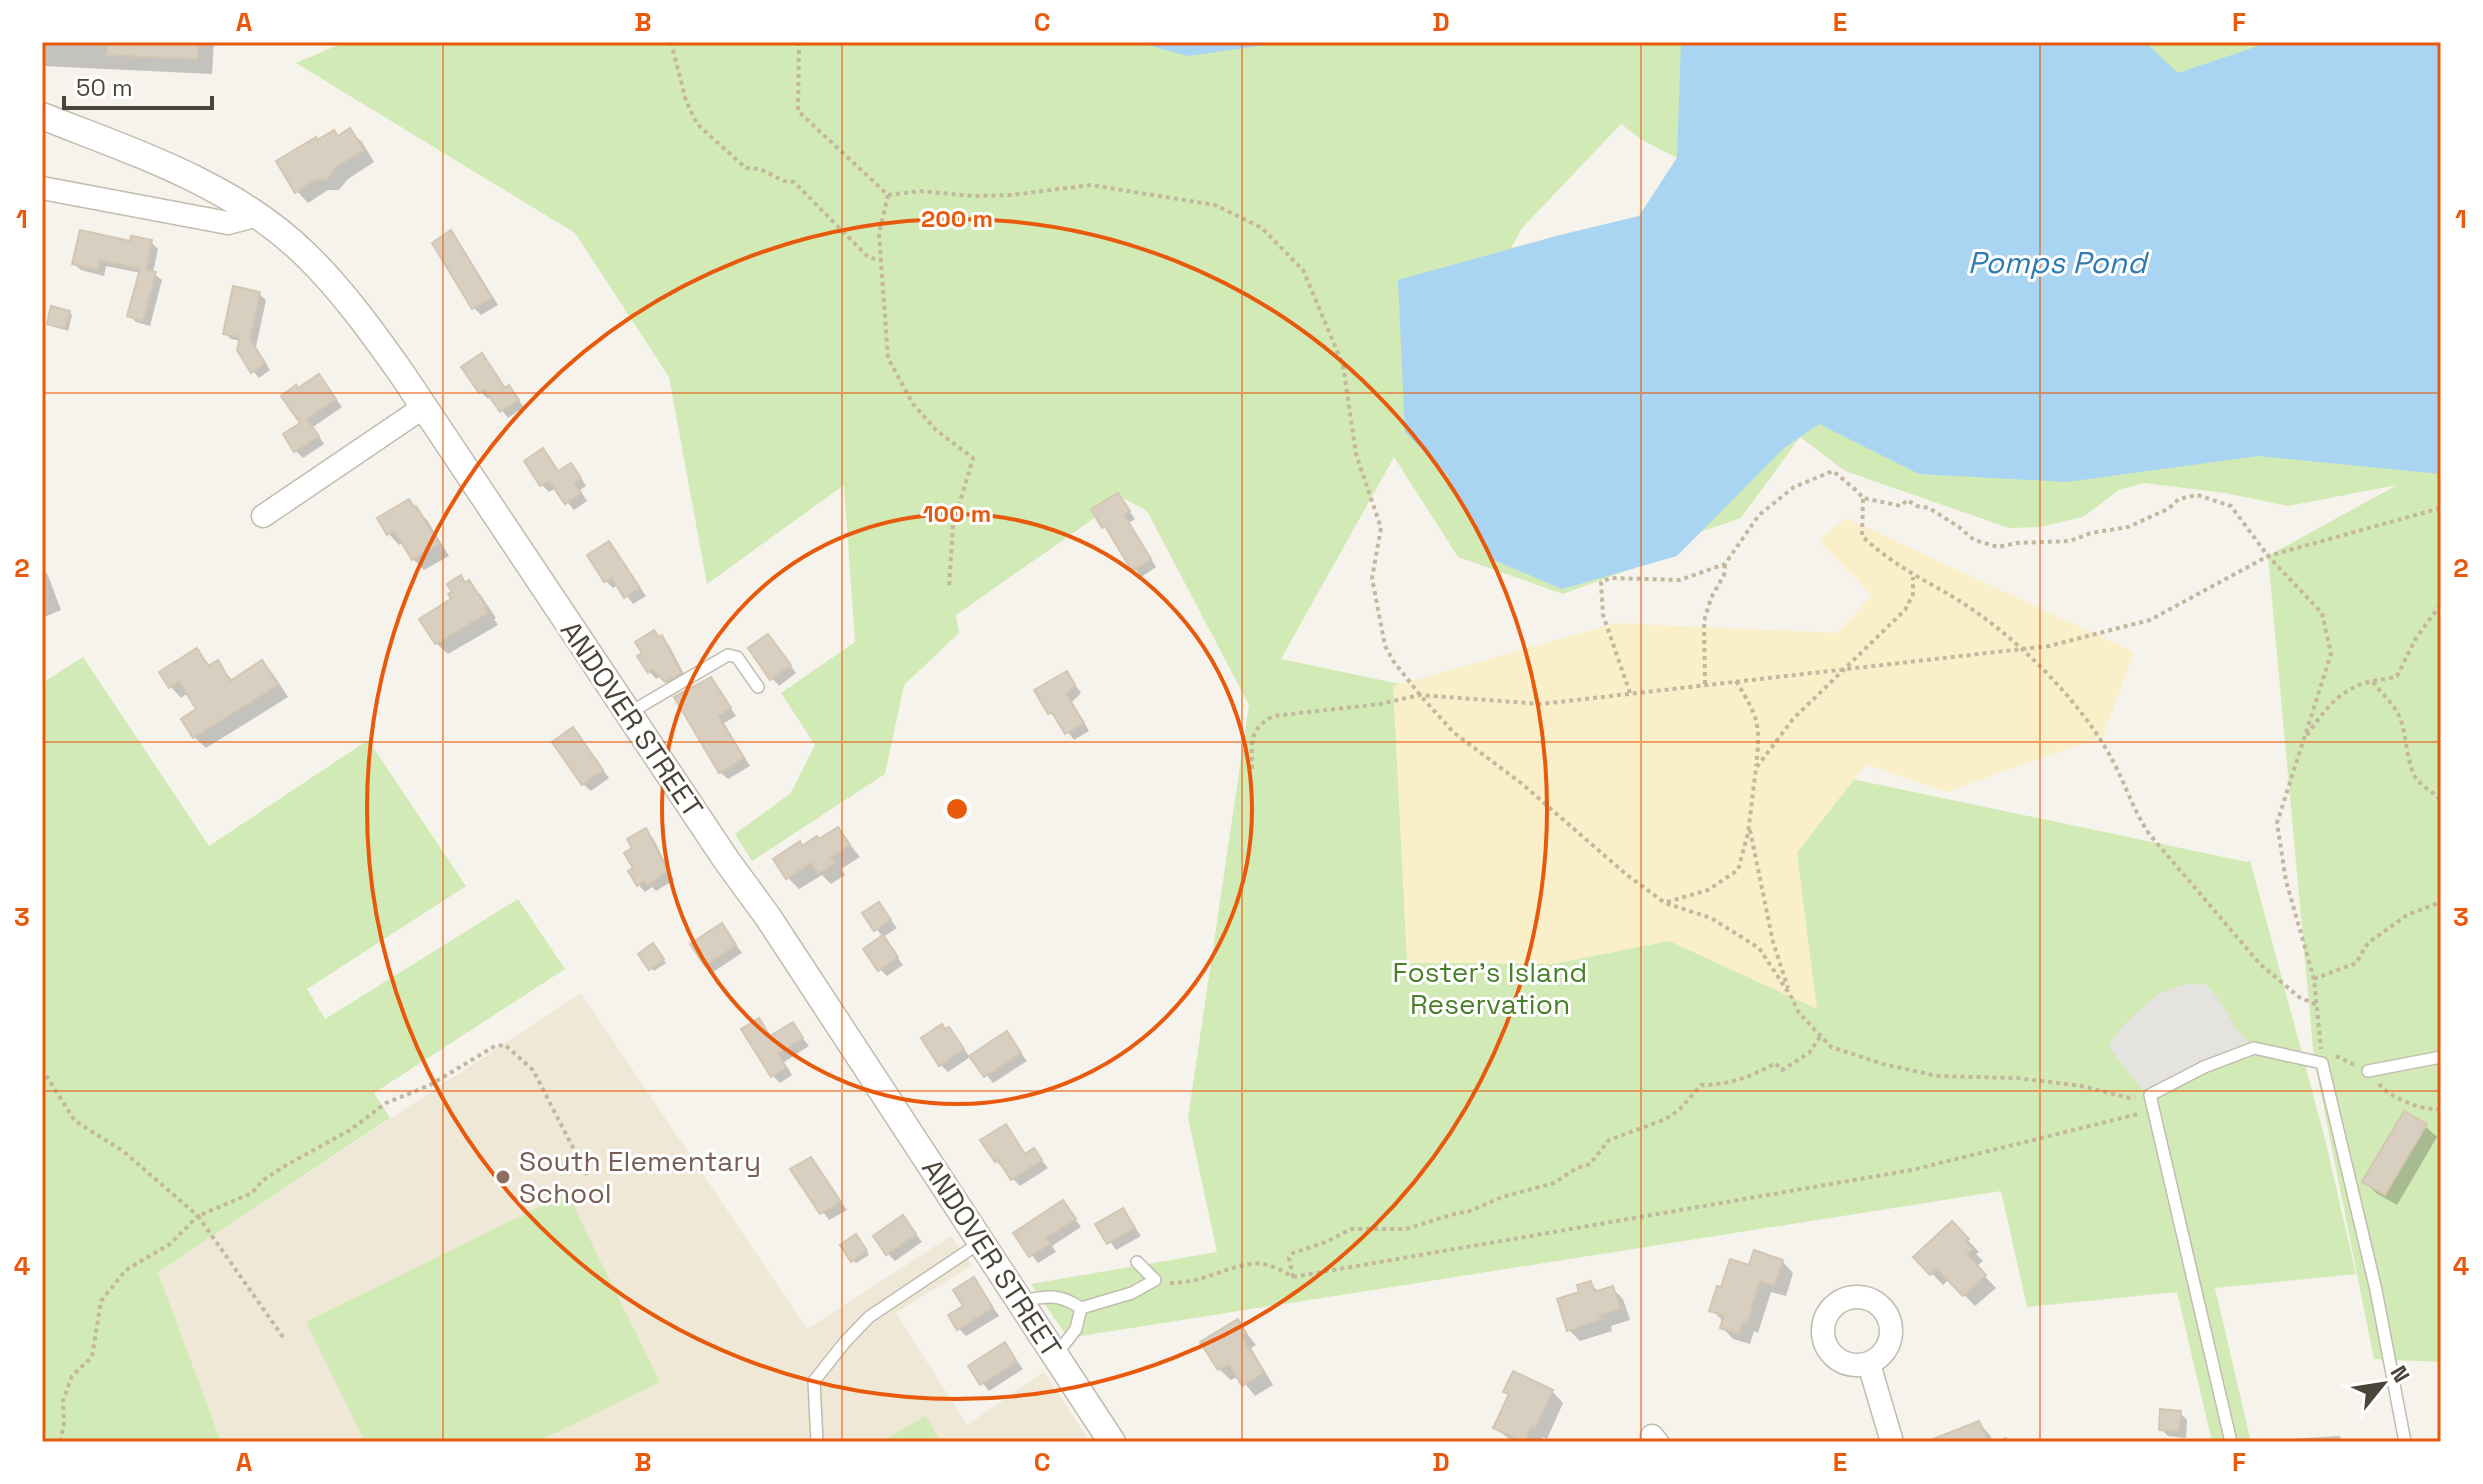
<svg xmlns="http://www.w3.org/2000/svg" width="2483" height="1484" font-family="'Space Grotesk',sans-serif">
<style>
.education{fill:#efe8d6}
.green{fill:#d2eab5;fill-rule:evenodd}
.sand{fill:#f9efc9}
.parking{fill:#e5e3e0}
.water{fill:#a9d4f2}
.shadow{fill:#0003}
.building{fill:#d8cfc1;stroke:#d3c7b4;stroke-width:2}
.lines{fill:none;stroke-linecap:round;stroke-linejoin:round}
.service-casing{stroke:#c2bbae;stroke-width:14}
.minor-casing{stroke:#c2bbae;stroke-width:25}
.tertiary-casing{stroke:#c2bbae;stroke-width:29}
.path{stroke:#c4b79f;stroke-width:4;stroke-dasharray:4 4;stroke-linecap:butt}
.service{stroke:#fff;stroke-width:11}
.minor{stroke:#fff;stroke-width:22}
.tertiary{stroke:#fff;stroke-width:26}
.grid{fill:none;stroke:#e8590c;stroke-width:2;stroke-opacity:0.55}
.ring{fill:none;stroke:#e8590c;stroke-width:4}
.education-dot{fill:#8d6e63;stroke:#fff;stroke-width:3}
.labels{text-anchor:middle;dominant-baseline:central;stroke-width:6;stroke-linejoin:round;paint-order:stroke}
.street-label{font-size:28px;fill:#4b4439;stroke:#fff}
.park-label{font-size:28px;fill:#4a7f2a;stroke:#fff}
.education-label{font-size:28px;fill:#785e54;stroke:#fff;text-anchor:start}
.water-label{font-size:30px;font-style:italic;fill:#2e7ab2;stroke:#fff}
.centre{fill:#e8590c;stroke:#fff;stroke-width:4}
.ring-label{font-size:24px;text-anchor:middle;font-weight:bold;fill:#e8590c;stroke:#fff;stroke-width:6;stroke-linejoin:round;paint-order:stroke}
.neatline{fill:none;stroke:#e8590c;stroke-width:3}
.grid-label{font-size:26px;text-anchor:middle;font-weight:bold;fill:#e8590c}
</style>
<rect width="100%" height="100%" fill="#f6f3ec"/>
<path class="education" d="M581,993L807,1329L951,1236L972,1265L896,1313L967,1425L1044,1372L1090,1442H221L158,1272Z"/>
<g class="green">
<path d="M374,42H2441V1362L2374,1359L2314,1059L2268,556L2397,485L2288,506L2225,493L2144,483L2119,490L2083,517L2040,527L2009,528L1845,471L1800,437L1741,518L1700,532L1636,567L1563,594L1458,557L1394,457L1281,659L2247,862L2250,860L2325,1139L2356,1274L2215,1288L2251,1442H2212L2177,1292L2027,1307L2001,1191L1068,1338L1031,1284L1217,1252L1188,1118L1249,705L1147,511L1123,498L956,615L959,633L904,685L885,774L752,861L735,834L791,793L815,745L781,693L855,642L844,485L707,584L669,377L575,233L296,63L338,45ZM1621,124L1642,140L1677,158L1639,216L1511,248L1522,228Z"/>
<path d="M83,657L209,846L368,740L466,886L307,989L325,1019L518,899L565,969L374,1093L390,1118L158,1272L221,1442H42V683Z"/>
<path d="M567,1193L660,1382L537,1442H365L306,1322Z"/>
<path d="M926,1416L941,1442H880Z"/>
</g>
<path class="sand" d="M1846,518L2134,652L2103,736L1946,792L1866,764L1797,853L1817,1009L1669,941L1554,964L1407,963L1393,686L1616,623L1838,633L1871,595L1819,540Z"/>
<path class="parking" d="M2205,984L2218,998L2236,1029L2254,1048L2150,1095L2141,1088L2108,1046L2125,1023L2157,995L2181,985Z"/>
<g class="water">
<path d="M1136,42H1289L1188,56Z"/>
<path d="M1681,42H2145L2178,73L2270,42H2441V474L2258,456L2067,482L1919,474L1819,424L1784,448L1677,556L1562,589L1489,558L1448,476L1405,432L1398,280L1560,235L1639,216L1677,158Z"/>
</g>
<g class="shadow">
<path d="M42,42H214L212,74L43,66Z"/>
<path d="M350,131L362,142L374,162L348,179L339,190H328L308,203L297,191L318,142L339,138Z"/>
<path d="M450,233L458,240L498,305L481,315L474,308Z"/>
<path d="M151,242L158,249L153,273L162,280L150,326L136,322L129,315L141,273L106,266L104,276L81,270L74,264L132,243Z"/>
<path d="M259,294L266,300L256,347L270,370L259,378L253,371L241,341L231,339L225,333Z"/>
<path d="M69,312L72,315L68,331L49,323Z"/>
<path d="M481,356L506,389L509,388L524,407L508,418L491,396L488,399L480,391Z"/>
<path d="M319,376L342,407L313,427L324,444L303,458L296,451L303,424L298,391Z"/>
<path d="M543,451L560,473L571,466L578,473L586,486L580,490L587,501L574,510L556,488L549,492L542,485L526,462Z"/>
<path d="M1118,495L1135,519L1129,523L1156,567L1141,577L1094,510Z"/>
<path d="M409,502L427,520L449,556L424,570L413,559L403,542L399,545L388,533Z"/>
<path d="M609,544L646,596L633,604L619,585L613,588L606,581L590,555Z"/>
<path d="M42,569L47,573L61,610L42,618Z"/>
<path d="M460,577L480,594L496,618L494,619L498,625L448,654L436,643Z"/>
<path d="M768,636L796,673L779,686L772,678Z"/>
<path d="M661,638L669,645L687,680L673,688L661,676L656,679L649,671L645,654Z"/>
<path d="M196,650L211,667L217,663L233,681L262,663L273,674L288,697L206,748L194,737L199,710L188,693L181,698L170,686Z"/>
<path d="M1067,673L1081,693L1072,702L1089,731L1074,740L1058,719L1050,713L1037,691Z"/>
<path d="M711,679L736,716L724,723L750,766L728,779L720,772Z"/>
<path d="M573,729L609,778L591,791L583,784Z"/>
<path d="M838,830L860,857L841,869L845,875L831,884L822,875L799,889L788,878L803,848L820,842Z"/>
<path d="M645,831L653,838L674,880L656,891L652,887L645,892L638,884L635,849Z"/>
<path d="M879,905L897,928L883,937L865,914Z"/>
<path d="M722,926L742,953L713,972L706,964Z"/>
<path d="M883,938L903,965L887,976L880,969Z"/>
<path d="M656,949L666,963L654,971L651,968Z"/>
<path d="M758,1020L772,1038L792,1025L809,1046L784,1062L792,1075L780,1083L773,1076Z"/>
<path d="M949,1029L970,1057L948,1072L941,1065L946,1031Z"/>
<path d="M1006,1033L1027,1061L993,1083L972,1056Z"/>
<path d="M1005,1126L1026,1155L1034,1150L1048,1168L1020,1186L996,1161Z"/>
<path d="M2425,1126L2437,1137L2397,1205L2376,1193L2365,1182Z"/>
<path d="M810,1159L847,1210L829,1220L793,1170Z"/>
<path d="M1063,1203L1081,1227L1052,1246L1056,1252L1038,1263L1016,1234Z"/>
<path d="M1123,1210L1141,1236L1116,1250L1098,1224Z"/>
<path d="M903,1217L922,1242L895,1261L887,1253Z"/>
<path d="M1952,1224L1979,1252L1976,1254L1983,1261L1976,1267L1996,1288L1975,1306L1949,1279L1943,1285L1916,1257Z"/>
<path d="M859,1239L869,1255L856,1263L853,1260Z"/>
<path d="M1782,1261L1793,1273L1786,1296L1771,1292L1758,1333L1754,1331L1750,1344L1733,1339L1722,1327L1724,1322L1712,1310L1722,1290Z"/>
<path d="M974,1280L999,1316L966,1336L959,1329Z"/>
<path d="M1590,1283L1599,1292L1612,1288L1623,1299L1630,1320L1611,1326L1612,1331L1580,1341L1569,1330Z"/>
<path d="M1238,1322L1256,1345L1251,1348L1273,1385L1255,1396L1239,1376L1231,1380L1219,1369Z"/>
<path d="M1005,1345L1023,1369L989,1391L970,1367Z"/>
<path d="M1506,1391H1552L1563,1403L1547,1439L1543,1437L1540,1442H1513L1495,1428L1510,1395Z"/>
<path d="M2180,1413L2187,1420L2186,1438L2168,1436L2161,1429Z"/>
<path d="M1979,1423L1990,1435L1993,1442H1958Z"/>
<path d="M2339,1436L2345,1442H2273V1440Z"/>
<path d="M2006,1437L2011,1442H1994Z"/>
</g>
<g class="building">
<path d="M108,42H198V59L107,55Z"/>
<path d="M350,128L364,150L336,167L327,180L316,179L295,193L276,161L316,137L317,140L334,130L338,136Z"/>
<path d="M80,230L130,241L131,236L152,240L146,270L156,272L143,321L127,316L140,269L100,260L97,270L72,264Z"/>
<path d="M451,230L492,298L472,309L432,243Z"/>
<path d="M233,286L260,292L250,339L265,363L251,373L237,350L240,337L223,334Z"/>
<path d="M51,306L70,311L65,329L47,324Z"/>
<path d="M482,353L505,388L509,385L519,400L500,412L484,389L479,393L461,367Z"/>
<path d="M319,374L336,399L307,419L319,436L294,452L283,434L300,423L281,396L296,385L298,388Z"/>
<path d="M543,448L558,471L571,463L581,478L574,483L581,493L565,504L549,481L540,486L524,461Z"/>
<path d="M1118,493L1130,511L1124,515L1151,559L1132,571L1105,526L1102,528L1091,509Z"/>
<path d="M409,499L414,507L416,506L439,544L412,560L394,530L387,535L377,518Z"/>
<path d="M609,541L640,588L624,598L612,578L604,582L587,555Z"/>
<path d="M461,575L465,583L469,580L486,606L484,607L488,613L435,644L419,619L451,599L448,594L452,592L447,584Z"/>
<path d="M654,630L659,637L662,635L681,673L665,682L653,669L648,673L637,656L642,653L635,642Z"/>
<path d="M768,634L791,665L770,680L748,648Z"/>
<path d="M197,648L208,666L218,660L230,681L262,660L278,685L193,738L181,719L196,709L179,681L169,688L159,672Z"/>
<path d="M1067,671L1075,685L1066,694L1084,723L1065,734L1052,712L1048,714L1034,690Z"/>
<path d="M711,677L731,708L718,716L744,758L719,773L674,697Z"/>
<path d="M573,727L603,770L582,785L552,742Z"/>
<path d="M838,827L850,845L831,857L835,863L818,874L811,863L786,879L773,859L800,841L802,846L817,836L819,839Z"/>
<path d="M646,828L668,872L647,885L644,881L637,886L628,871L633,868L624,853L632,848L627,839Z"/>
<path d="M879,902L891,920L874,931L862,913Z"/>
<path d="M722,923L736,945L705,966L690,944Z"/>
<path d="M883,935L898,957L878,971L863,949Z"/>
<path d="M653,943L664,959L649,970L638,954Z"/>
<path d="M759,1018L770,1036L793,1022L803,1038L778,1054L786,1068L771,1077L741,1029Z"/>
<path d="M942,1024L945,1029L949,1027L964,1049L939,1066L921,1038Z"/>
<path d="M1007,1031L1021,1053L984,1077L969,1056Z"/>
<path d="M2404,1111L2427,1124L2385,1195L2362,1182Z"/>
<path d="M1006,1124L1025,1154L1034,1148L1042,1160L1011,1180L998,1160L995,1162L980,1140Z"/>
<path d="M811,1157L841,1202L820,1214L790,1169Z"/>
<path d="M1063,1200L1076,1219L1046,1238L1050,1244L1029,1257L1013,1233Z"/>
<path d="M1123,1208L1135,1228L1107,1244L1095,1224Z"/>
<path d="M903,1215L916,1234L886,1255L873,1236Z"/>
<path d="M1952,1221L1969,1239L1966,1242L1973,1249L1967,1254L1986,1275L1963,1296L1937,1269L1930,1275L1913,1257Z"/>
<path d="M856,1234L867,1251L851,1262L840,1245Z"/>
<path d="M1754,1250L1783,1260L1774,1286L1760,1281L1747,1323L1743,1321L1739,1334L1720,1328L1724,1315L1709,1311L1717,1286L1721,1287L1730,1259L1749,1265Z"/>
<path d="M974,1277L993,1308L957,1330L948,1315L963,1306L953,1290Z"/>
<path d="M1591,1281L1594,1292L1613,1286L1620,1309L1600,1315L1602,1319L1567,1331L1557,1299L1579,1292L1577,1285Z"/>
<path d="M1238,1319L1246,1333L1241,1336L1264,1373L1242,1386L1229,1364L1218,1370L1200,1342Z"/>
<path d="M1005,1342L1017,1362L980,1385L968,1366Z"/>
<path d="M1513,1371L1553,1390L1535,1429L1531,1427L1524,1442L1493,1428L1509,1394L1503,1392Z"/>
<path d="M2160,1409L2181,1411L2179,1431L2159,1430Z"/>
<path d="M1979,1421L1988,1442H1928V1441Z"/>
</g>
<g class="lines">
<defs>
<g id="service">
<path d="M629,713L728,655L737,657L758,687"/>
<path d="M2368,1071L2441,1057"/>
<path d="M1021,1301C1047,1296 1058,1293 1081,1308L1076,1329L1056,1355"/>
<path d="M1081,1308L1132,1293L1155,1280L1137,1262"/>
<path d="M817,1442L814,1381L845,1342L869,1317L981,1242"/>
<path d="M2231,1442L2150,1095L2204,1067L2254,1048L2322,1063L2376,1290L2405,1442"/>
</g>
<g id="minor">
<path d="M42,188L228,223L258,215"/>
<path d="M263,516L424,407"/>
<circle cx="1857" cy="1331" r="34"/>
<path d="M1869,1364L1892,1442"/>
<path d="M1652,1436L1657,1442"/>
</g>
<path id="tertiary" d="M42,116C133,152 234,184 306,255C342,290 373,333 402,374L727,861L768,917L1112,1442"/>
</defs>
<use href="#service" class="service-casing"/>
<use href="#minor" class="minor-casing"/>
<use href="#tertiary" class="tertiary-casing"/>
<g class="path">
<path d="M671,42L686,101L697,124L746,168L760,169L784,181L794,182L868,257L882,261"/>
<path d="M799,42L798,111L888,195"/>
<path d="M888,195L919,191L973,196L1011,195L1091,185L1215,205L1262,228L1303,270L1343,365L1356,454L1381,528L1372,578L1385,646L1394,662L1420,695L1453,732L1521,783L1627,875L1665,903L1711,918L1759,948L1792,998L1799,1013L1831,1047L1883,1064L1937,1076L2017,1078L2082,1086L2129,1098L2135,1097"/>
<path d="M888,195L879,233L888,358L913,404L936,430L973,458L953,525L949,587"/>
<path d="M1863,499L1862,536C1886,559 1914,575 1943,591C1971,607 1998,627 2022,649C2057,681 2092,721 2114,763C2127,788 2134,812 2150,835L2260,964L2299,997L2317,1005"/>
<path d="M1736,681C1758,717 1761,724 1756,766"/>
<path d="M2373,682C2382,694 2395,705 2400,718C2407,737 2406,757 2414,775C2421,788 2433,790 2441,801"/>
<path d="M1705,684L1704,621L1711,598L1724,575L1725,564"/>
<path d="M1630,693L1603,615L1601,582L1611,578L1680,580L1725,564L1759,515L1794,487L1833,471L1857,491L1863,498L1901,506L1907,500L1917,506L1929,508L1959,527L1974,540L1998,547L2017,543L2070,541L2091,533L2128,527L2168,509L2179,499L2197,495L2231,506L2268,556L2322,613L2331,654L2277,823L2286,881L2314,979L2321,1049"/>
<path d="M2307,735C2321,715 2335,695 2359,685C2370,680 2385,680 2397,676L2416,638L2441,604"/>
<path d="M1252,769C1252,743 1248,730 1273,716L1380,704L1420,695L1541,704L2049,646L2150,620L2268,556L2441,508"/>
<path d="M1750,830L1773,942L1788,988"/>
<path d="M1667,902L1708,890L1738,870L1748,833L1756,768L1793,719L1905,610L1913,594V577"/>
<path d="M2314,979L2356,963L2368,943L2407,915L2441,902"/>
<path d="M2336,1056L2357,1066"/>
<path d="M42,1069L75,1121L123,1151L198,1216L170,1244L126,1270L101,1301L92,1357L72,1376L63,1401L64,1424L60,1442"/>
<path d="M2379,1084C2390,1098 2423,1111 2441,1109"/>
<path d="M1293,1277L1912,1170L2138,1114"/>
<path d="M1293,1277L1289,1258L1293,1253L1326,1242L1351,1229H1406L1454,1214L1470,1211L1502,1197L1554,1183L1577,1168L1590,1164L1609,1140L1666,1119L1680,1109L1701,1085C1727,1085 1752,1077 1775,1063L1782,1070L1809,1053L1820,1037"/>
<path d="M1170,1283C1203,1283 1222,1268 1251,1264C1266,1261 1281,1270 1293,1277"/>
<path d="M283,1337L198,1216L252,1193L262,1181L283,1167L350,1130L386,1103L430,1085L495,1046L505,1045L533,1070L587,1175"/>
</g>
<use href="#service" class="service"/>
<use href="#minor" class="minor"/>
<use href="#tertiary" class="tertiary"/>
</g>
<path class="grid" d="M443,42V1442M842,42V1442M1242,42V1442M1641,42V1442M2040,42V1442M42,393H2441M42,742H2441M42,1091H2441"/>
<g class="ring">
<circle cx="957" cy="809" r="295"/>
<circle cx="957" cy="809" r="590"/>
</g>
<circle class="education-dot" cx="503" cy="1177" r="8"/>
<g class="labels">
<g class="street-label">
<text transform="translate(632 719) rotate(56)">ANDOVER STREET</text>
<text transform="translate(992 1258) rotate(57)">ANDOVER STREET</text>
</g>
<g class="park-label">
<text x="1490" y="972">Foster's Island<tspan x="1490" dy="32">Reservation</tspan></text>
</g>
<g class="education-label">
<text x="519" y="1161">South Elementary<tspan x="519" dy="32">School</tspan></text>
</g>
<g class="water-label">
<text x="2057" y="262">Pomps Pond</text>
</g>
</g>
<circle cx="957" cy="809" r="12" class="centre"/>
<g class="ring-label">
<text x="957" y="227">200 m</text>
<text x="957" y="522">100 m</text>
</g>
<rect width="2483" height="1484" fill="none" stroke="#ffffff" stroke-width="88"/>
<g transform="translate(2383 1384) rotate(60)" stroke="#ffffff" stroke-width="6" paint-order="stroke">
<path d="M0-6L14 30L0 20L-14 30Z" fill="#4b4439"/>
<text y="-12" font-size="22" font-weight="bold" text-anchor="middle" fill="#4b4439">N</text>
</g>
<path d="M64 96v12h148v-12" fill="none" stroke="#4b4439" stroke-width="4"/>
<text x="76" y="96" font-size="24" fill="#4b4439" stroke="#ffffff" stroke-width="6" paint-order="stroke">50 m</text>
<rect x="44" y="44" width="2395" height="1396" class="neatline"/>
<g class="grid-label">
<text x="244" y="31">A</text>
<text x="643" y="31">B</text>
<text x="1042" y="31">C</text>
<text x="1441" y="31">D</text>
<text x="1840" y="31">E</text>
<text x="2239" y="31">F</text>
<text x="22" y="228">1</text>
<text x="2461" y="228">1</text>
<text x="22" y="577">2</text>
<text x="2461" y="577">2</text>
<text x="22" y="926">3</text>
<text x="2461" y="926">3</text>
<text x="22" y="1275">4</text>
<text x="2461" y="1275">4</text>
<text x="244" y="1471">A</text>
<text x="643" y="1471">B</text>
<text x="1042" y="1471">C</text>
<text x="1441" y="1471">D</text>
<text x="1840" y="1471">E</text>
<text x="2239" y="1471">F</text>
</g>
</svg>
